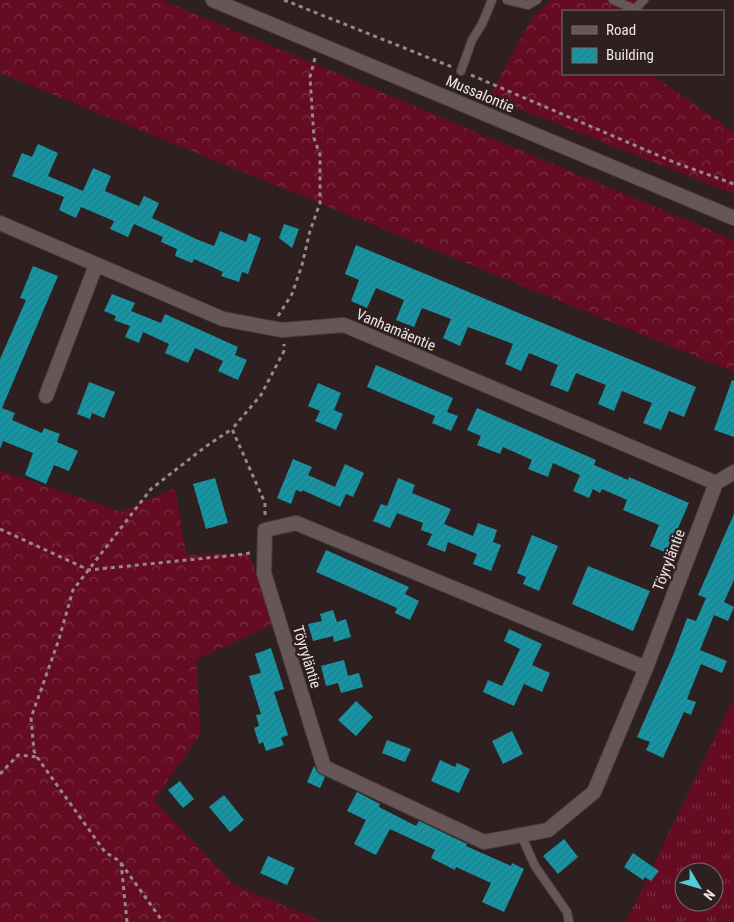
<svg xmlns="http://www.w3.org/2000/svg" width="734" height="922" font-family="'Roboto Condensed',sans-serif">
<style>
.grass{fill:url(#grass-tufts);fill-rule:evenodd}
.forest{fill:url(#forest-crowns)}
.building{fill:url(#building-hatch)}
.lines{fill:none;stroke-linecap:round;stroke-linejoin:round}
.service-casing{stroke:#4a3e3f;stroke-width:10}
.minor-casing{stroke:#4a3e3f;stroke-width:16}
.secondary-casing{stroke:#4a3e3f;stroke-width:16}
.path{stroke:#95898a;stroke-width:3;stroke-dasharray:4 4;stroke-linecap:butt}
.service{stroke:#675657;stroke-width:8}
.minor{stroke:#675657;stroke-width:14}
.secondary{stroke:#675657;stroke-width:14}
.labels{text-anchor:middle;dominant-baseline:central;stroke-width:5;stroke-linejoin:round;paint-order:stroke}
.street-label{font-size:15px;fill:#efe4e5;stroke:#2e2021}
</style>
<defs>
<pattern id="grass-tufts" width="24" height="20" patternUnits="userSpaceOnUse" patternTransform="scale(1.25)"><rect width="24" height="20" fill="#650c23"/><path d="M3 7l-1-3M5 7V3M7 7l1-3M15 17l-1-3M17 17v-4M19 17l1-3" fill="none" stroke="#7b2f43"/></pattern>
<pattern id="forest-crowns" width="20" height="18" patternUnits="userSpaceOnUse" patternTransform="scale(1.25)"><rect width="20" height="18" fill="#650c23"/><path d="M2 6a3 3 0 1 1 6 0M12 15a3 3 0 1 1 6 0" fill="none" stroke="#7b2f43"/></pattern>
<pattern id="building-hatch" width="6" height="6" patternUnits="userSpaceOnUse" patternTransform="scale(1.25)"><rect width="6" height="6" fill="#1696a4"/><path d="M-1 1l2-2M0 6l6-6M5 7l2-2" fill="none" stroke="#257d88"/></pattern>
</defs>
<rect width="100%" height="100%" fill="#2e2021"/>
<path class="grass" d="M734,698V922H626ZM684,872H714V902H684Z"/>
<g class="forest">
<path d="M0,0H162L734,240V372L0,73Z"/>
<path d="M551,0H645L637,11H563V74H651L734,132V194L489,97L532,18Z"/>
<path d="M0,471L122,512L175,488L186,555L248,553L279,621L196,660L201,733L154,800L234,885L325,922H0Z"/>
</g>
<g class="building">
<path d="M38,144L58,153L48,176L83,191L93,168L111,176L105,191L139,206L144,196L159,203L152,218L196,239L214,246L220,231L246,242L249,233L261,238L248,274L242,272L239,282L221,276L223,272L194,259L192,263L175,256L177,249L161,242L163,237L134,224L128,237L110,229L114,221L81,207L76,218L59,210L64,197L12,176L22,153L32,157Z"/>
<path d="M284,224L299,229L292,248L279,238Z"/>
<path d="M356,245L696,387L684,417L669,411L661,430L643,423L652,403L622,391L614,411L598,404L606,385L576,373L568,392L550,385L558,365L529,353L521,371L505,364L513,344L468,327L460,346L443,338L451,319L422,308L414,327L396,320L404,300L376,288L367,308L351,301L359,280L345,274Z"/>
<path d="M33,266L58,276L2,408L15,413L12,420L42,433L44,428L60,434L57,442L78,451L69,471L54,465L46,484L25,475L33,453L3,441L0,449V359L26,300L20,298Z"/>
<path d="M112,294L135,303L131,311L161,323L165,314L238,347L235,355L247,360L238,380L218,371L223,361L195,348L188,363L165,353L169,344L143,332L139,343L125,337L130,326L114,320L116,316L104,311Z"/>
<path d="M376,365L453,398L447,412L458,416L451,431L432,423L435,416L367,387Z"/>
<path d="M732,380L734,381V437L714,430Z"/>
<path d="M89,382L115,392L104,418L92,413L90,419L77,414Z"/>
<path d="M318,383L341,393L334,410L343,414L336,430L315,421L320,411L308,406Z"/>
<path d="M477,408L596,460L594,465L628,480L629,477L689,503L667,553L650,546L659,525L623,510L627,500L602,489L600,493L593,489L589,498L573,491L580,475L553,463L548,477L528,469L532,460L503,447L500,454L477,445L481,436L467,430Z"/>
<path d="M293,459L312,467L308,475L335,487L345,464L364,473L353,497L346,494L340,507L302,490V492L296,490L291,504L277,498Z"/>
<path d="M215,478L228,523L206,529L193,484Z"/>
<path d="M398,478L415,485L412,493L451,509L444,524L473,536L478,523L497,530L493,542L501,545L491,571L473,564L477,554L448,542L445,552L427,545L432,534L421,530L423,523L397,513L390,528L373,521L381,504L387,506Z"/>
<path d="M734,514V580L724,602L734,607L728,621L714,615L700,650L727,661L722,673L701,664L687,699L696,702L691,715L684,712L663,758L646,750L650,742L637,737L674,653L687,618L696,621L706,598L698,595Z"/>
<path d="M532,535L558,546L539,591L523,584L526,577L517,573Z"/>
<path d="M326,550L409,587L405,594L419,601L410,620L395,613L397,608L316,572Z"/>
<path d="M588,566L650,591L633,631L572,604Z"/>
<path d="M333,610L337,622L346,619L351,637L334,642L333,636L313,641L308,624L322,621L320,614Z"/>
<path d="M509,629L542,644L532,665L550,673L542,692L524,684L514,706L483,692L488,680L502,686L520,649L504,641Z"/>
<path d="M271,648L284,689L274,692L288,735L281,738L284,745L266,751L263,742L259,744L254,728L259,726L256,715L261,714L249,676L261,673L255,654Z"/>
<path d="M344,660L348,676L359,673L363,687L341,693L338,683L326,686L321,666Z"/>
<path d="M356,701L373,717L356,736L338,720Z"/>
<path d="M512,731L523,754L503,764L492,741Z"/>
<path d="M387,740L411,749L405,762L382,753Z"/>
<path d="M440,760L455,767L457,763L470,769L459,793L431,781Z"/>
<path d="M314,766L318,773L325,777L320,788L307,782Z"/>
<path d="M180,781L194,799L183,808L168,790Z"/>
<path d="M357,792L380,804L379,807L416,826L419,821L467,844L466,846L511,866L512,863L524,869L504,912L482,902L491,883L456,867L455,870L431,858L435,850L390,829L376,855L354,844L366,820L347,811Z"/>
<path d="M224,795L244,820L230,832L209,807Z"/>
<path d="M564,839L578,857L558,874L543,856Z"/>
<path d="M633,853L659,871L651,881L645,877L643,880L624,867Z"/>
<path d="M268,856L295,868L287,885L260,873Z"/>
</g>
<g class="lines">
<defs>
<g id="service">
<path d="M507,0L528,5L537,0"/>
<path d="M613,0L635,9L644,0"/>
<path d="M461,71L472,40L482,24L492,0"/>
<path d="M521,835L535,866L567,912L569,922"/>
</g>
<g id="minor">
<path d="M0,223L223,319L282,330L344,325L716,483"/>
<path d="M46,396L96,265"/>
<path d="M646,668L296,523L265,530L264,573L324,767L484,842L548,830L594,792L646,668L716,483L734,472"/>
</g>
<path id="secondary" d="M213,0L734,218"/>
</defs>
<use href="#service" class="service-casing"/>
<use href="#minor" class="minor-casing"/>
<use href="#secondary" class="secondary-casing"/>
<g class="path">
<path d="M284,0L452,67"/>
<path d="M471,75L676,163L734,184"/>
<path d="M278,316L292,294L302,265L310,231L320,203V155L314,138L310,77L315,58"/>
<path d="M265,515V503L232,429L261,395L284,351V344"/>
<path d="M0,529L89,570L236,555L250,553"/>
<path d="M0,774L18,755L37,757"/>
<path d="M121,863L163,922"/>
<path d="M127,922L121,862L105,852L37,757L34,751L31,718L59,639L73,590L151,489L205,447L232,429"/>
</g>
<use href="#service" class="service"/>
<use href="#minor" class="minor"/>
<use href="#secondary" class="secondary"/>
</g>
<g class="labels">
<g class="street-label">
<text transform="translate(480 94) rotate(23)">Mussalontie</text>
<text transform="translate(396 330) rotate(23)">Vanhamäentie</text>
<text transform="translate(669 560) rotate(-69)">Töyryläntie</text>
<text transform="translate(307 657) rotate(73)">Töyryläntie</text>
</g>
</g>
<rect x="562" y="10" width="162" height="65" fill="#2e2021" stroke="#7b6e6f"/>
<rect x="572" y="26" width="25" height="8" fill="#675657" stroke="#7b6e6f"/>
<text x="606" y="35" font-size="15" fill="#efe4e5">Road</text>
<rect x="572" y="48" width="25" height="15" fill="url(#building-hatch)" stroke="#7b6e6f"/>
<text x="606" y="60" font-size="15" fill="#efe4e5">Building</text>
<g transform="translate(699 887) rotate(128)"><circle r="24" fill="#2e2021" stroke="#7b6e6f"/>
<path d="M0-4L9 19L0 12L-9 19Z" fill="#53cbda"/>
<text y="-8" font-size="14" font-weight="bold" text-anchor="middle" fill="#efe4e5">N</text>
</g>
</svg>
